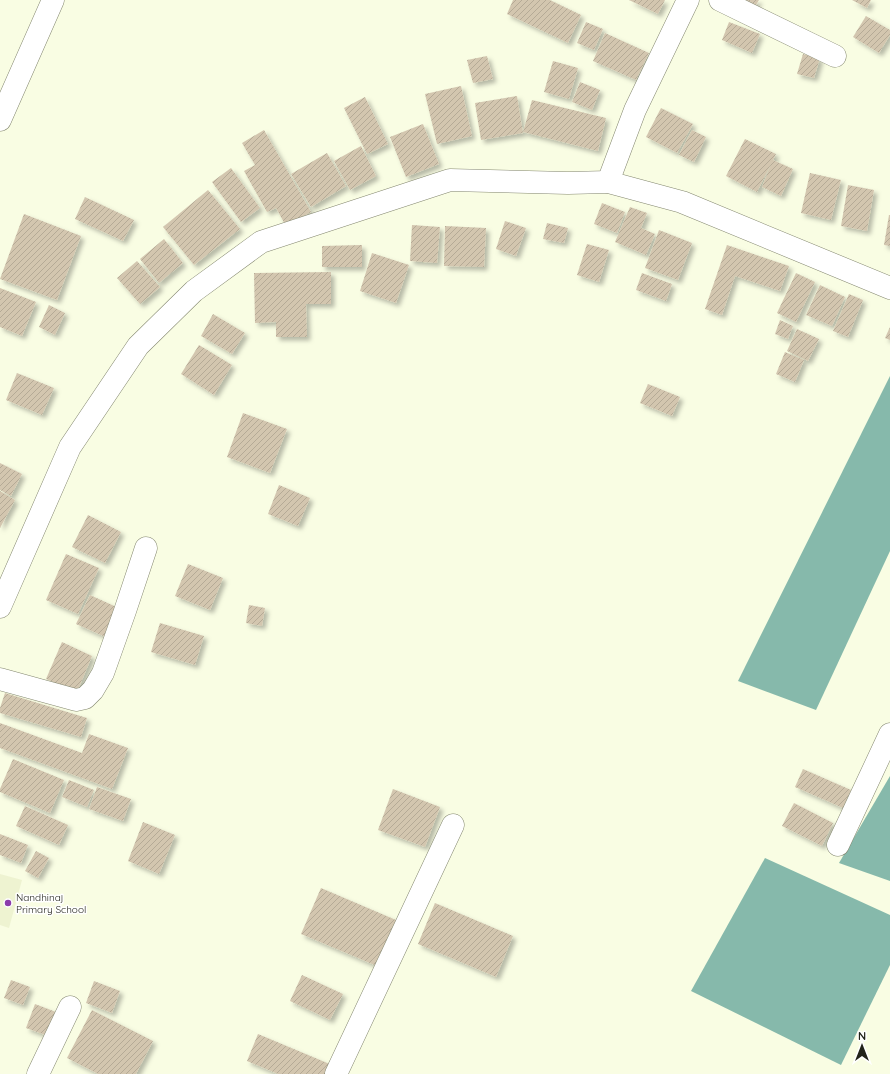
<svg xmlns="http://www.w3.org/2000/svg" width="890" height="1074" font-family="Quicksand,sans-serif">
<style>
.built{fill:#eef3d1}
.water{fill:#86b9ab}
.building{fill:url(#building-hatch);filter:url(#shadow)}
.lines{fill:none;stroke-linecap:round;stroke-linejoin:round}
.minor-casing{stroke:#848770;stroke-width:23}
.minor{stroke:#fff;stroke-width:22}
.poi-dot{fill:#8a3bab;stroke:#fff;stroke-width:1.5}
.labels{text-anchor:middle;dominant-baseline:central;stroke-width:3;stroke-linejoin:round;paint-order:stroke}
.poi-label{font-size:10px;fill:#22231a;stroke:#fff;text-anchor:start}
</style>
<defs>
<pattern id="building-hatch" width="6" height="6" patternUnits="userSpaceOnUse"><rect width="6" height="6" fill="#d3c6af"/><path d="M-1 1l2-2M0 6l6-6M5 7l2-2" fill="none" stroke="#b5aa96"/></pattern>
<filter id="shadow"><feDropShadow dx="3.5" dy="3.5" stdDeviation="2" flood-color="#0004"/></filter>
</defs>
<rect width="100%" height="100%" fill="#f9fde3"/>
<path class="built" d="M0,874L22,880L9,928L0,925Z"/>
<g class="water">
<path d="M890,376V551L816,710L738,681Z"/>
<path d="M890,776V881L839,863Z"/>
<path d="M765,858L890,915V965L841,1065L691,991Z"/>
</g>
<g class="building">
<path d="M513,0H550L581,15L568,43L507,14Z"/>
<path d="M629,0H665L658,14Z"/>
<path d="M737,0H759L753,10Z"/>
<path d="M852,0H871L867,8Z"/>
<path d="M866,16L890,30V35L879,53L853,37Z"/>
<path d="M586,22L603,29L594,50L577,43Z"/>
<path d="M729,22L760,34L752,53L722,40Z"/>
<path d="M605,33L649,53L636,80L593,61Z"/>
<path d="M803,54L820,58L814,78L797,74Z"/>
<path d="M487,56L493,79L473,83L467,60Z"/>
<path d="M553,61L578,68L569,99L544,92Z"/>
<path d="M580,82L600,90L592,110L572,102Z"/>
<path d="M461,86L472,136L437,144L425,94Z"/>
<path d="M517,96L523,133L481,140L475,103Z"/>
<path d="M365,97L388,144L367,154L344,108Z"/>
<path d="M532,100L606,118L598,151L523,132Z"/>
<path d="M661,108L693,124L677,153L646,137Z"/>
<path d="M423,124L439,164L406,177L390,137Z"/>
<path d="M264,130L311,212L286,226L276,208L267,212L244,171L255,165L242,143Z"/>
<path d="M692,130L706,137L694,162L679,155Z"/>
<path d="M745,139L776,154L773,160L793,169L781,196L762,187L771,164L757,192L726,176Z"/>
<path d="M361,146L376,176L350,190L334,161Z"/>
<path d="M327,153L346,186L311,207L291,174Z"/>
<path d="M231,168L260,208L241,222L212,182Z"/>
<path d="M810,173L841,180L831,220L801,213Z"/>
<path d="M848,185L874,190L867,231L841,226Z"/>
<path d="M208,190L240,229L194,265L163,227Z"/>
<path d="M85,197L134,220L123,241L75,219Z"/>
<path d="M602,203L625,212L617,233L594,224Z"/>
<path d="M630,207L647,213L641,228L655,234L646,255L615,242Z"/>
<path d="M24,214L81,236L57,300L0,279Z"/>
<path d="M889,215H890V246L884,245Z"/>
<path d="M505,221L526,228L516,256L496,249Z"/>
<path d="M547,223L568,228L564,243L543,239Z"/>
<path d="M412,225L440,227L437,263L410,261Z"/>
<path d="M445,226L486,228L484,267L444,266Z"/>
<path d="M659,230L692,243L678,280L645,268Z"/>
<path d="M164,239L183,263L159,283L140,259Z"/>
<path d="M587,244L609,250L599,282L577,275Z"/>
<path d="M362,245V267H322V246Z"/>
<path d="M727,245L789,266L780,291L735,276L722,315L705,309Z"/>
<path d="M372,253L409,265L396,303L360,291Z"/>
<path d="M137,261L160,287L140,304L117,278Z"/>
<path d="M331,272V304H306L307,337H276V322L255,323L254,273Z"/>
<path d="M642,273L672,284L666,301L636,290Z"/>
<path d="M796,273L815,282L796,322L777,313Z"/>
<path d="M820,285L845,297L832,326L806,315Z"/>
<path d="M0,288L36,302L22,336L0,327Z"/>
<path d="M849,294L863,300L848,337L833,331Z"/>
<path d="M49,305L65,313L55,335L39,327Z"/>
<path d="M213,314L245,333L232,354L201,336Z"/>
<path d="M780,320L793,326L788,339L775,334Z"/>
<path d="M890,327V340L885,338Z"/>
<path d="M797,329L819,339L808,361L787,351Z"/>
<path d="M199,345L232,365L214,395L181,374Z"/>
<path d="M785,352L804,360L795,382L776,374Z"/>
<path d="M17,373L54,388L42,415L6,400Z"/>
<path d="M648,384L680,397L672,416L640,403Z"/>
<path d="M243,413L287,429L270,473L227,457Z"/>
<path d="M0,463L22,474L11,496L0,490Z"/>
<path d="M279,485L310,498L298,526L268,514Z"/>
<path d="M0,491L15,500L0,528Z"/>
<path d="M88,515L121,532L105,563L72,547Z"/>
<path d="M66,554L99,568L78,614L46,600Z"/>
<path d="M188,564L223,578L210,610L175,596Z"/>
<path d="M90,595L123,610L110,639L76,624Z"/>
<path d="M249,605L265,608L262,626L246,623Z"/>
<path d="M160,623L204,636L195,665L151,652Z"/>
<path d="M62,642L92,656L77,692L46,679Z"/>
<path d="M5,693L87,718L81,737L0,713V708Z"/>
<path d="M0,723L82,753L89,734L128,748L112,789L0,748Z"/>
<path d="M13,759L64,780L50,813L0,792V789Z"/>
<path d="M803,769L851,790L843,808L795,787Z"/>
<path d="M69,780L94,790L87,807L62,797Z"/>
<path d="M97,787L131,799L123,821L89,809Z"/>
<path d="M393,789L440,807L425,847L378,830Z"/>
<path d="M794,803L833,823L822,846L782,826Z"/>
<path d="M25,806L68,825L59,845L16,826Z"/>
<path d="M143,822L175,835L159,874L128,861Z"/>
<path d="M0,834L28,845L21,863L0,855Z"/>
<path d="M36,851L49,858L38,878L25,871Z"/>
<path d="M321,888L403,923L384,969L301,934Z"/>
<path d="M435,903L513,936L496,977L418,944Z"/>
<path d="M302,975L343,994L330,1020L290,1001Z"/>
<path d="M11,980L30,987L23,1005L4,998Z"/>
<path d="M94,981L120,991L112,1013L86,1003Z"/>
<path d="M35,1004L56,1012L48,1036L26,1028Z"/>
<path d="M92,1010L153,1041L136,1074H98L67,1058Z"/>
<path d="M258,1034L332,1065L328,1074H278L247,1061Z"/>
</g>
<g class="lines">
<defs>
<g id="minor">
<path d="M720,0L835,56"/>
<path d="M0,120L53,0"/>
<path d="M608,182L635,110L688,0"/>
<path d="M0,607L70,447L138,346L194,291L261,242L450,180L568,183L608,182L682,202L890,288"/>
<path d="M0,679L76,700L85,698L93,690L103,673L125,611L146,548"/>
<path d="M838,845L890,734"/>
<path d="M38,1074L70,1007"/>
<path d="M336,1074L453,825"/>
</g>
</defs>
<use href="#minor" class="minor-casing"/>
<use href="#minor" class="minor"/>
</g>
<circle class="poi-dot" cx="8" cy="903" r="4"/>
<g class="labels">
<g class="poi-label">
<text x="16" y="897">Nandhinaj<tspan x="16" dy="12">Primary School</tspan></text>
</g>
</g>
<g transform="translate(862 1046)" stroke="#ffffff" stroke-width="3" paint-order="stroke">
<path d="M0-3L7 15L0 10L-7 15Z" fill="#22231a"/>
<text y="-6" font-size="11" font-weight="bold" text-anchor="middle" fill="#22231a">N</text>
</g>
</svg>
